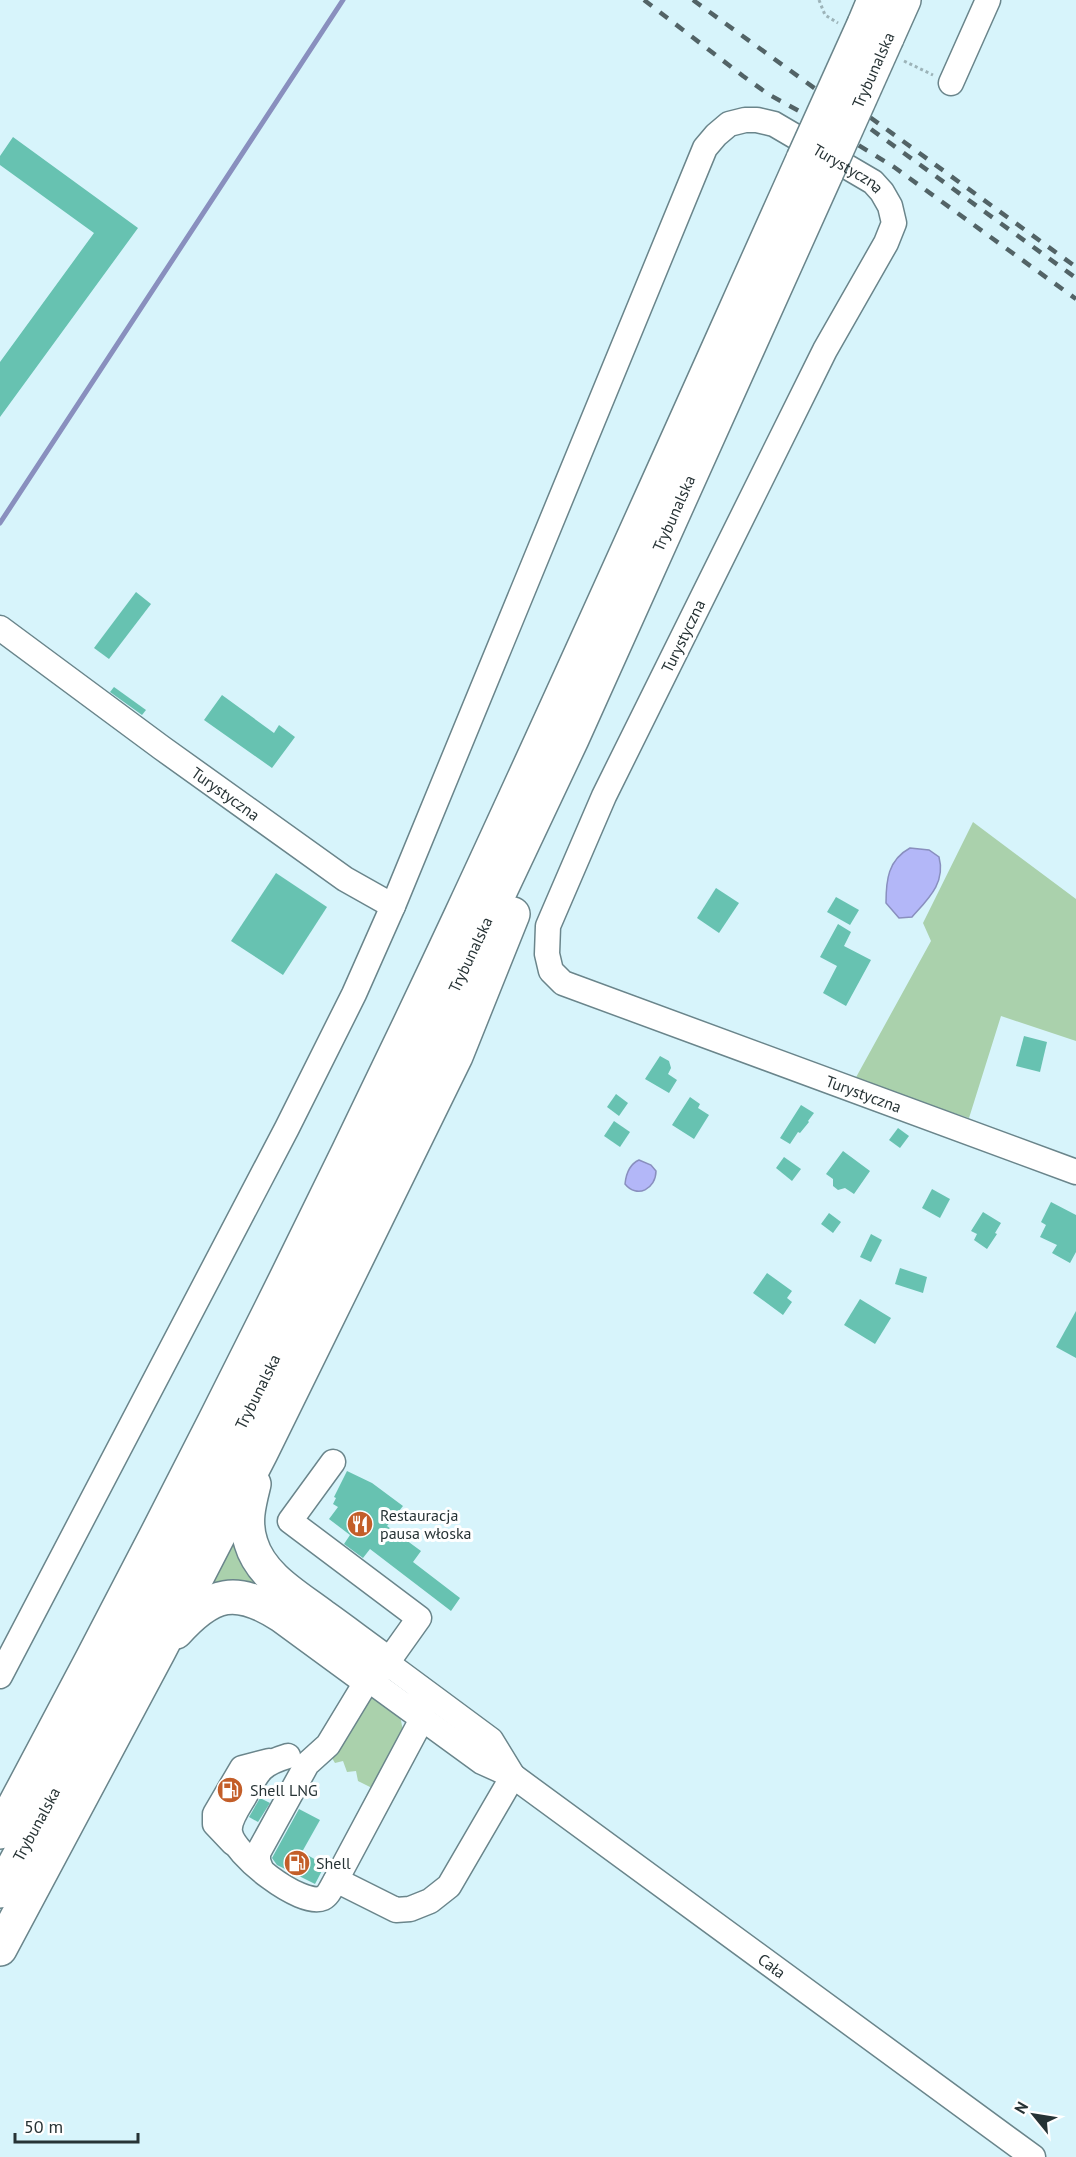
<svg xmlns="http://www.w3.org/2000/svg" width="1076" height="2157" font-family="'PT Sans',sans-serif">
<style>
.green{fill:#aad1ac}
.water{fill:#b3b7f8;stroke:#898fbe;stroke-width:1.5}
.lines{fill:none;stroke-linecap:round;stroke-linejoin:round}
.stream{stroke:#898fbe;stroke-width:5}
.building{fill:#67c2b1}
.minor-casing{stroke:#6a858b;stroke-width:27}
.highway-casing{stroke:#6a858b;stroke-width:36}
.path{stroke:#9cb3b8;stroke-width:3;stroke-dasharray:3 3;stroke-linecap:butt}
.minor{stroke:#fff;stroke-width:24}
.highway{stroke:#fff;stroke-width:33}
.rail{stroke:#526366;stroke-width:4.5;stroke-dasharray:10 10;stroke-linecap:butt}
.highway-bridge-casing{stroke:#6a858b;stroke-width:36;stroke-linecap:butt}
.highway-bridge{stroke:#fff;stroke-width:33}
.labels{text-anchor:middle;dominant-baseline:central;stroke-width:6;stroke-linejoin:round;paint-order:stroke}
.street-label{font-size:16px;fill:#273335;stroke:#fff}
.poi-label{font-size:16px;fill:#273335;stroke:#fff;text-anchor:start}
</style>
<rect width="100%" height="100%" fill="#d7f4fb"/>
<g class="green">
<path d="M973,822L1076,899V1041L1001,1016L969,1118L854,1081L931,941L923,923Z"/>
<path d="M235,1527L268,1588L200,1593Z"/>
<path d="M373,1697L381,1701L400,1715L403,1731L372,1788L358,1781L356,1771L347,1772L343,1761L335,1763L332,1758L361,1704L366,1699Z"/>
</g>
<g class="water">
<path d="M910,848L929,850L939,857C946,883 928,899 912,917L899,918L886,903C886,880 888,860 910,848Z"/>
<path d="M639,1160L651,1165L656,1171C656,1189 637,1199 625,1184C626,1174 630,1164 639,1160Z"/>
</g>
<g class="lines">
<path class="stream" d="M0,523L343,0"/>
</g>
<g class="building">
<path d="M13,137L138,228L0,417V362L94,233L0,165V156Z"/>
<path d="M136,592L151,604L109,659L94,648Z"/>
<path d="M114,687L146,710L142,715L110,692Z"/>
<path d="M222,695L274,733L279,725L295,737L272,768L204,720Z"/>
<path d="M276,873L327,907L283,975L231,941Z"/>
<path d="M716,888L739,903L719,933L697,918Z"/>
<path d="M836,897L859,910L850,925L827,912Z"/>
<path d="M838,924L851,932L844,946L871,960L846,1006L823,993L837,966L820,957Z"/>
<path d="M1024,1036L1047,1042L1040,1072L1016,1066Z"/>
<path d="M660,1056L669,1061L671,1068L668,1074L677,1080L669,1093L645,1079Z"/>
<path d="M616,1094L628,1103L619,1116L607,1107Z"/>
<path d="M690,1097L700,1104L698,1108L709,1115L694,1139L672,1125Z"/>
<path d="M801,1105L814,1113L808,1121L809,1122L800,1133L798,1132L790,1144L780,1138Z"/>
<path d="M614,1121L630,1132L620,1147L604,1136Z"/>
<path d="M898,1128L909,1136L900,1148L889,1140Z"/>
<path d="M843,1151L870,1171L854,1194L845,1188L838,1190L833,1186V1179L826,1174Z"/>
<path d="M784,1157L801,1169L792,1181L776,1168Z"/>
<path d="M932,1189L950,1199L940,1218L922,1208Z"/>
<path d="M1051,1202L1076,1215V1252L1070,1263L1052,1253L1057,1245L1040,1237L1046,1225L1041,1222Z"/>
<path d="M983,1212L1001,1223L995,1233L997,1234L987,1249L974,1240L977,1234L971,1231Z"/>
<path d="M829,1213L841,1222L833,1233L821,1224Z"/>
<path d="M871,1234L882,1240L871,1262L860,1257Z"/>
<path d="M900,1268L927,1277L923,1293L895,1284Z"/>
<path d="M767,1273L792,1291L787,1298L792,1302L783,1315L753,1293Z"/>
<path d="M860,1299L891,1318L875,1344L844,1325Z"/>
<path d="M1076,1311V1358L1056,1347Z"/>
<path d="M347,1471L372,1483L403,1506L387,1526L421,1551L413,1562L460,1598L451,1611L370,1549L363,1558L344,1544L350,1535L329,1519L338,1507L333,1504L336,1498L334,1497Z"/>
<path d="M260,1798L270,1803L258,1822L249,1817Z"/>
<path d="M299,1809L320,1820L302,1852L325,1865L315,1884L277,1865L272,1858Z"/>
</g>
<g class="lines">
<defs>
<g id="minor">
<path d="M951,83L988,0"/>
<path id="s1" d="M0,628L162,748L345,879L393,906"/>
<path d="M387,1663L491,1740L513,1776"/>
<path id="s2" d="M0,1676L287,1128L354,994L393,906L705,148L716,135L729,124L745,120H757L774,124L873,182L882,192L890,206L894,223L886,243L825,350L604,796L548,926L547,954L551,971L563,983L1076,1172"/>
<path id="s3" d="M368,1679L482,1762L513,1776L1033,2157"/>
<path d="M288,1756C261,1764 258,1771 246,1794C240,1805 228,1820 230,1832C233,1854 301,1908 323,1898C329,1895 332,1886 336,1880L422,1719L420,1688"/>
<path d="M233,1843L215,1824V1814L242,1768L269,1761"/>
<path d="M261,1869L258,1861V1853L307,1764L328,1745L368,1679L387,1663L419,1618L290,1521L333,1462"/>
<path d="M336,1880L396,1910L410,1909L430,1901L449,1886L513,1776"/>
</g>
<g id="highway">
<path d="M864,24L874,0"/>
<path d="M887,38L904,0"/>
<path d="M254,1484C249,1504 244,1522 251,1543C261,1577 298,1597 324,1617C345,1632 366,1648 387,1663"/>
<path d="M176,1632C212,1592 236,1586 282,1616L368,1679"/>
<path d="M0,1832C162,1531 316,1225 461,915C578,664 690,411 803,159"/>
<path id="s4" d="M0,1891L51,1797L217,1473L395,1114L572,739L827,172"/>
<path d="M0,1949L159,1651L261,1453L355,1262L456,1056L513,914"/>
</g>
</defs>
<use href="#minor" class="minor-casing"/>
<use href="#highway" class="highway-casing"/>
<g class="path">
<path d="M819,0L825,15L838,23"/>
<path d="M904,61L933,75"/>
</g>
<use href="#minor" class="minor"/>
<use href="#highway" class="highway"/>
<g class="rail">
<path d="M644,0L743,76L768,94L837,132L894,167L1076,299"/>
<path d="M693,0L1076,278"/>
<path d="M838,94L1076,267"/>
</g>
<defs>
<g id="highway-bridge">
<path d="M803,159L864,24"/>
<path d="M827,172L887,38"/>
</g>
</defs>
<use href="#highway-bridge" class="highway-bridge-casing"/>
<use href="#highway-bridge" class="highway-bridge"/>
</g>
<defs>
<symbol id="restaurant-disc" viewBox="-11 -11 22 22"><circle r="9.5" fill="#c35e29" stroke="#fff"/><path d="M-5-6h1v4h1v-4h1v4h1v-4h1v5L-1.5 .5V6h-2V.5L-5-1ZM5-6V6H3V1.5H1.5Q1.5-4 5-6Z" fill="#fff"/></symbol>
<symbol id="fuel-disc" viewBox="-11 -11 22 22"><circle r="9.5" fill="#c35e29" stroke="#fff"/><path d="M-5.5-6h7V0h2V4h1.3V-2.5L3-4.5l.8-.8L6-3V5H2.5V1h-1V6h-7ZM-4.2-4.7v3.2H.2V-4.7Z" fill="#fff"/></symbol>
</defs>
<g fill-rule="evenodd">
<use href="#restaurant-disc" x="345" y="1509" width="30" height="30"/>
<use href="#fuel-disc" x="215" y="1775" width="30" height="30"/>
<use href="#fuel-disc" x="282" y="1848" width="30" height="30"/>
</g>
<g class="labels">
<g class="street-label">
<text transform="translate(873 70) rotate(-66)">Trybunalska</text>
<text stroke="none"><textPath href="#s2" startOffset="1851">Turystyczna</textPath></text>
<text stroke="none"><textPath href="#s4" startOffset="1534">Trybunalska</textPath></text>
<text transform="translate(683 636) rotate(-64)">Turystyczna</text>
<text stroke="none"><textPath href="#s1" startOffset="280">Turystyczna</textPath></text>
<text stroke="none"><textPath href="#s4" startOffset="1048">Trybunalska</textPath></text>
<text stroke="none"><textPath href="#s2" startOffset="3093">Turystyczna</textPath></text>
<text stroke="none"><textPath href="#s4" startOffset="562">Trybunalska</textPath></text>
<text stroke="none"><textPath href="#s4" startOffset="76">Trybunalska</textPath></text>
<text stroke="none"><textPath href="#s3" startOffset="496">Cała</textPath></text>
</g>
<g class="poi-label">
<text x="380" y="1515">Restauracja<tspan x="380" dy="18">pausa włoska</tspan></text>
<text x="250" y="1790">Shell LNG</text>
<text x="316" y="1863">Shell</text>
</g>
</g>
<g transform="translate(1034 2115) rotate(300)" stroke="#ffffff" stroke-width="4.5" paint-order="stroke">
<path d="M0-4.5L10 22L0 15L-10 22Z" fill="#273335"/>
<text y="-9" font-size="16" font-weight="bold" text-anchor="middle" fill="#273335">N</text>
</g>
<path d="M15 2133v9h123v-9" fill="none" stroke="#273335" stroke-width="3"/>
<text x="24" y="2133" font-size="18" fill="#273335" stroke="#ffffff" stroke-width="4.5" paint-order="stroke">50 m</text>
</svg>
